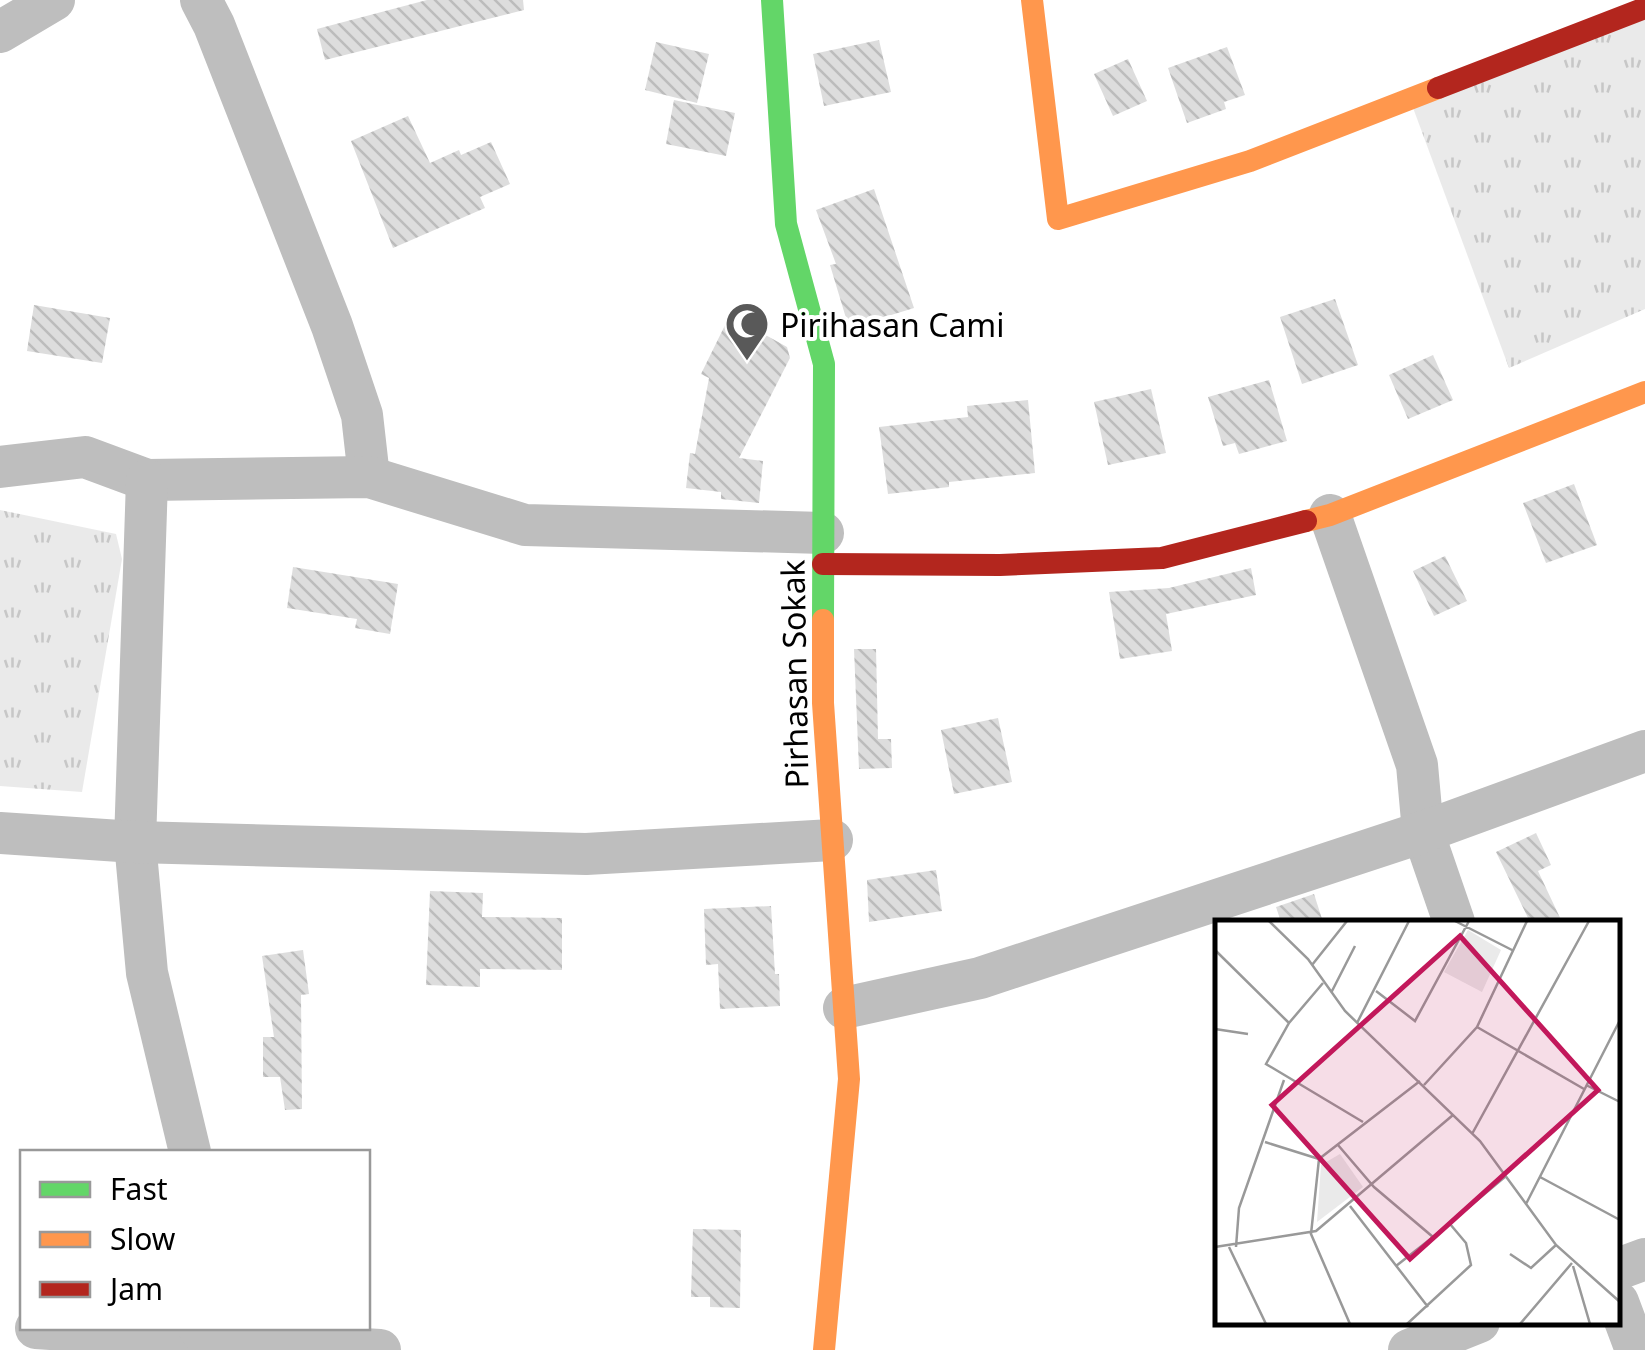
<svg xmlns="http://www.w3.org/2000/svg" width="1645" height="1350" font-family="'Noto Sans',sans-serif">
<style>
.park{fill:url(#park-tufts)}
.building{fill:url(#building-back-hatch)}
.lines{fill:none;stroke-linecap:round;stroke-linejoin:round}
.street{stroke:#bebebe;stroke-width:42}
.fast{stroke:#63d668;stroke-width:22}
.slow{stroke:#ff974d;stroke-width:22}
.jam{stroke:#b3261e;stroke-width:22}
.labels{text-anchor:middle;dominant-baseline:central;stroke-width:8;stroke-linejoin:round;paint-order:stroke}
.poi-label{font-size:32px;fill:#000;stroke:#fff;text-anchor:start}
.street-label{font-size:32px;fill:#000;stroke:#fff}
.inset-road{fill:none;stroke:#999;stroke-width:2.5}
.view{fill:#c2185b;fill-opacity:0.15;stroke:#c2185b;stroke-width:5}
.inset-edge{fill:none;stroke:#000;stroke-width:5}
</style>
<defs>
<pattern id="park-tufts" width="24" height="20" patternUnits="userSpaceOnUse" patternTransform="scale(2.5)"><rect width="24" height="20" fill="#eaeaea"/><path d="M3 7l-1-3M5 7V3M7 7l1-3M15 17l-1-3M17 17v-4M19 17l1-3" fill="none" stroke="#c7c7c7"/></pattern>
<pattern id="building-back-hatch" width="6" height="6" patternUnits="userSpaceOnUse" patternTransform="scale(2.5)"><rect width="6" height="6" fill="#ddd"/><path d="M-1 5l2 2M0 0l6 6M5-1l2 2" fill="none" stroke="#bcbcbc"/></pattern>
</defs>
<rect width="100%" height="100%" fill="#fff"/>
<g class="park">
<path d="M1645,13V309L1509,368L1412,105Z"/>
<path d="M0,510L116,534L122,559L82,792L0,786Z"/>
</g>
<g class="building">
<path d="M427,0H523L524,10L325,60L317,29Z"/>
<path d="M879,40L891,92L824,106L813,54Z"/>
<path d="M656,42L709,54L697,103L645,90Z"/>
<path d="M1227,47L1245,95L1224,102L1226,109L1187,123L1168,68Z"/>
<path d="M1128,59L1147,101L1113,116L1094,74Z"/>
<path d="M674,100L735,113L726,156L666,144Z"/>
<path d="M408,116L430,163L459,150L461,155L491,142L510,184L480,197L485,208L393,248L351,141Z"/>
<path d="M874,189L914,308L849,328L830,265L836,264L816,210Z"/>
<path d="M1335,299L1358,365L1302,384L1280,317Z"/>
<path d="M34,305L110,318L102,363L27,351Z"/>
<path d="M730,315L787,347L790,358L739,458L763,461L759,503L721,499V492L686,488L690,453L695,454L709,378L701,374Z"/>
<path d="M1433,355L1453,400L1408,419L1389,375Z"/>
<path d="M1269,380L1287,441L1239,454L1235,443L1223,446L1208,397Z"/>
<path d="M1151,389L1166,453L1108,465L1094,402Z"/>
<path d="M1028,400L1035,473L949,482V487L888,494L879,427L968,417L967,406Z"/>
<path d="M1574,484L1597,545L1546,563L1523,503Z"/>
<path d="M1445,556L1467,601L1434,616L1413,571Z"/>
<path d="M293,567L398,584L390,634L355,628L357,619L287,608Z"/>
<path d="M1251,568L1256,595L1166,614L1172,651L1120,659L1109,592L1169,588Z"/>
<path d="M854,649H876L878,739H891L892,768L859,769Z"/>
<path d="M998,718L1012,782L954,794L941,730Z"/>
<path d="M1536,833L1551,865L1538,871L1562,922H1530L1496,852Z"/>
<path d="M936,870L942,911L869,922L867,880Z"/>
<path d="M430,891L483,893L482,917L562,918V970L480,969V987L426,985Z"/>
<path d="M1314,894L1323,922H1281L1276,907Z"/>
<path d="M771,906L775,974H779L780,1006L720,1009L718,964L706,965L704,909Z"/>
<path d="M303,950L309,994L301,995L302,1109L285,1110L280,1077H263V1037H274L262,956Z"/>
<path d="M693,1229L741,1230L740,1308L710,1307V1297H691Z"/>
</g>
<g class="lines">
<g class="street">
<path d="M201,0L214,25L332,326L362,415L369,477"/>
<path d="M0,32L54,0"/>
<path d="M0,467L85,457L147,480L369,477L525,525L823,533"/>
<path d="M147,480L135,842L147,973L190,1152"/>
<path d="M1330,515L1417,765L1423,832L1454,922"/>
<path d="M0,833L135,842L586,854L832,840"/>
<path d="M844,1008L980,978L1423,832L1645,751"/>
<path d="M1618,1269L1645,1259"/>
<path d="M1618,1302L1636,1350"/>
<path d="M36,1328L208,1340"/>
<path d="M199,1328L208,1340L380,1350"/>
<path d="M1409,1350L1479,1322"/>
</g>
<path class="fast" d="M772,0L786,224L824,364L823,620"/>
<g class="slow">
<path d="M1032,0L1058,219L1250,161L1438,88"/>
<path d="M1306,521L1330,515L1645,392"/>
<path d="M823,620V703L849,1079L824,1350"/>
</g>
<g class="jam">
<path d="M1438,88L1645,8"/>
<path d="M823,564L1000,565L1162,558L1306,521"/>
</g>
</g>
<defs>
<symbol id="mosque-pin" viewBox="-11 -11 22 30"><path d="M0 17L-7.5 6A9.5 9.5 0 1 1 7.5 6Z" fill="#595959" stroke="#fff"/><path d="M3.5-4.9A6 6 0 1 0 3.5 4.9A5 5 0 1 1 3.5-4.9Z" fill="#fff"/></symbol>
</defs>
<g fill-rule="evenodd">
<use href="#mosque-pin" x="722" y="299" width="50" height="68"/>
</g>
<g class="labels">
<g class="poi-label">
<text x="780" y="324">Pirihasan Cami</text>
</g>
<g class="street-label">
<text transform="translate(794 674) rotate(-91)">Pirhasan Sokak</text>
</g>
</g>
<g transform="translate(1215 920)">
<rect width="405" height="405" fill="#fff"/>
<path d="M253,10L286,30L267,72L229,52ZM125,234L148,267L102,302L106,245Z" fill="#eaeaea"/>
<path class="inset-road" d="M54,1L93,39L130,91L265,221L341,325L405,382M240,1L297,30M0,30L74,103M97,45L132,1M108,63L74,103L51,144L148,202M161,71L200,101L254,1M116,73L140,26M142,103L194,1M262,107L369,169M0,109L33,114M209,165L262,107L312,1M371,165L405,182M257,214L374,1M50,222L104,239M123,225L159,267L218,317L291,256M325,257L405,300M311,284L405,100M135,286L213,387M0,327L101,311L238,195M14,327L51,404M21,327L24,288L69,160M295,334L316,348L341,325M181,346L218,317M358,346L375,404M135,404L96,314L104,239L205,161M192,404L256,345L251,323L235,304M305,404L357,343"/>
<path class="view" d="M245,16L383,170L195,339L57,185Z"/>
<rect width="405" height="405" class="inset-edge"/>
</g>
<rect x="20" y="1150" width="350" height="180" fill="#ffffff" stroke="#999999" stroke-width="2.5"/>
<rect x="40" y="1182" width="50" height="15" fill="#63d668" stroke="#999999" stroke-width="2.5"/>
<text x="110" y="1200" font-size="30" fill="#000000">Fast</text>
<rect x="40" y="1232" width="50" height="15" fill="#ff974d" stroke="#999999" stroke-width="2.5"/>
<text x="110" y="1250" font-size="30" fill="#000000">Slow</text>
<rect x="40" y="1282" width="50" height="15" fill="#b3261e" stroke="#999999" stroke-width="2.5"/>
<text x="110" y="1300" font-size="30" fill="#000000">Jam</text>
</svg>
